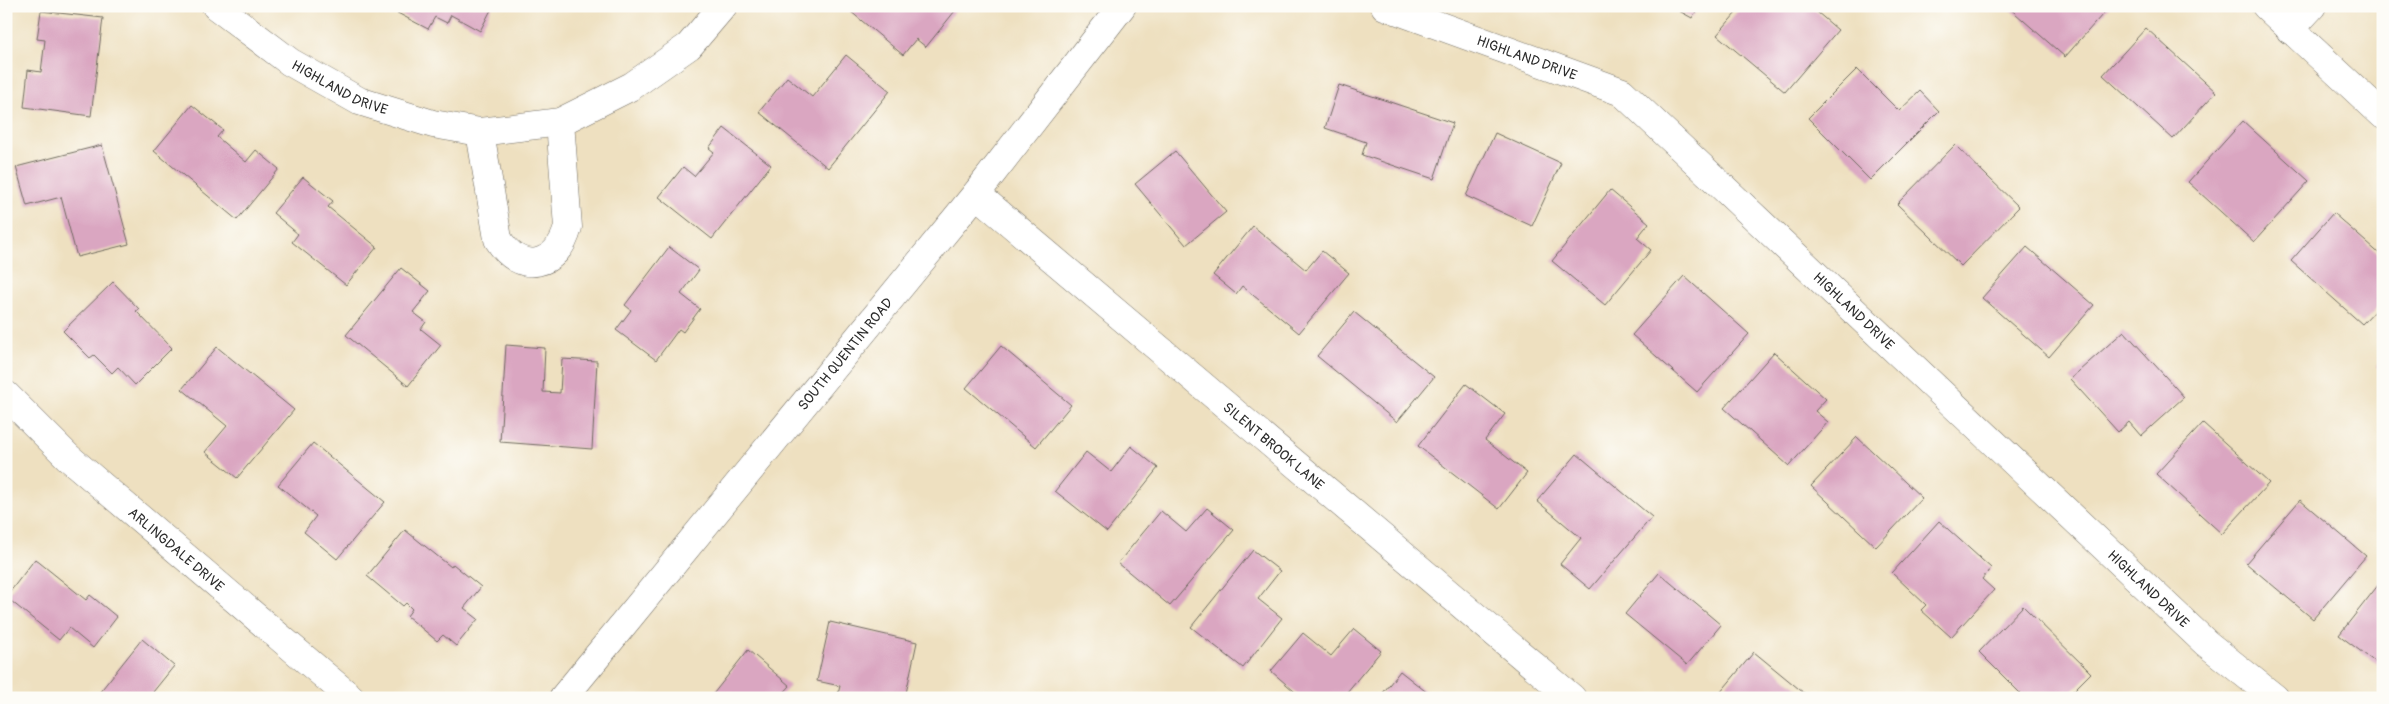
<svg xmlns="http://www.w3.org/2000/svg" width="2389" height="704" font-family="Pangolin,sans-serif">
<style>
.building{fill:#daa6c1}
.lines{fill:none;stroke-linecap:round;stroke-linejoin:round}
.minor-casing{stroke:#6f6a5f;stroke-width:29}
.secondary-casing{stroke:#6f6a5f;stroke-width:29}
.minor{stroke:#fff;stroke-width:28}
.secondary{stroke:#fff;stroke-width:28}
.labels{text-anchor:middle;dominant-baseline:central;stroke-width:5;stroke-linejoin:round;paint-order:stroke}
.street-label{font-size:14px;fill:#2b2b2b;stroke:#fdfcf7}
</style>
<rect width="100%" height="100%" fill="#fdfcf7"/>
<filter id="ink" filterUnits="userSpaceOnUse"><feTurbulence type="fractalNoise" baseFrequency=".02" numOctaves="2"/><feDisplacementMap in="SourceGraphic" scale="10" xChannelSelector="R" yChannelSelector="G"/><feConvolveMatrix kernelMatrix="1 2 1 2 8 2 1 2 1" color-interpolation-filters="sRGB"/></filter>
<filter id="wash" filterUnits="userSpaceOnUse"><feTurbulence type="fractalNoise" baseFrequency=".0096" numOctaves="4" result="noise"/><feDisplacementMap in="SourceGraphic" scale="20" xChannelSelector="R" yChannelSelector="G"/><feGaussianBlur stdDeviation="1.12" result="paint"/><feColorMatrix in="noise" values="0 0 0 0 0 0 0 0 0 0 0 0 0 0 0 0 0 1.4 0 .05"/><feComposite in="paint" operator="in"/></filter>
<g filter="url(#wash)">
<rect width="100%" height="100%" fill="#eee0c0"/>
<g id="blocks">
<g class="building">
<path d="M389,6H493L480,31L451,15L447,23L435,17L428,29L388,8Z"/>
<path d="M844,6H959L926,47L916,39L903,55Z"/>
<path d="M1670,6H1699L1692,18Z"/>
<path d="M1742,6H1810L1838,30L1785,92L1717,35Z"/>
<path d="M2007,6H2110L2065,57Z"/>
<path d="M41,11L103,18L91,116L24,107L28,70L41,72L45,40L37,39Z"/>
<path d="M2146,28L2216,92L2173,139L2103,75Z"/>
<path d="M846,55L890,91L828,168L759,112L787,77L812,97Z"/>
<path d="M1857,69L1899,111L1920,91L1939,111L1870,180L1808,118Z"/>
<path d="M1339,85L1453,123L1434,179L1362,155L1366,142L1325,128Z"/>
<path d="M192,105L223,130L217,137L246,162L256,150L279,169L237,220L154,151Z"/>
<path d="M2243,121L2309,181L2254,242L2188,182Z"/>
<path d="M724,128L771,165L712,239L659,197L683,167L694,176L714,152L709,148Z"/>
<path d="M1495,133L1561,163L1532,226L1466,196Z"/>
<path d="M102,145L129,244L77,257L61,197L27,206L16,167Z"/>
<path d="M1955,145L2019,207L1961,266L1897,204Z"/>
<path d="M1175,151L1226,212L1186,245L1135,184Z"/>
<path d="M303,177L333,201L328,207L377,247L346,285L292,242L298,234L273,213Z"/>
<path d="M1610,190L1649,223L1637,238L1651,250L1605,305L1552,261Z"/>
<path d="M2333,213L2383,257V302L2362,324L2291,261Z"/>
<path d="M1253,226L1306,270L1322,251L1349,273L1299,333L1242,286L1236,294L1213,275Z"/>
<path d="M669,247L699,270L681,294L700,309L683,332L679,329L656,360L616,330L631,310L625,305Z"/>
<path d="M2027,247L2094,305L2049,357L1982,298Z"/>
<path d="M401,268L430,291L413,312L426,322L421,329L441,345L408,386L346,335Z"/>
<path d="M1684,276L1749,334L1697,392L1632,335Z"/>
<path d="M113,282L139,309L136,311L172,348L135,385L118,367L112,373L94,355L90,358L63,331Z"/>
<path d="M1354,312L1434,377L1397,422L1317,356Z"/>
<path d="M2124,331L2184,397L2141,436L2129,422L2118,432L2070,379Z"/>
<path d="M506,345L545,348L543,392L560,393L562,359L597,361L592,449L500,442Z"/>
<path d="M1001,346L1071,405L1036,447L966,388Z"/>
<path d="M217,347L294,410L237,478L205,452L227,426L182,389Z"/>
<path d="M1774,352L1826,399L1815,411L1828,422L1789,466L1724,408Z"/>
<path d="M2383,359V371L2377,366Z"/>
<path d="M1466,384L1505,414L1485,440L1527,473L1499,509L1418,446Z"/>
<path d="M2203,423L2269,483L2222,534L2156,474Z"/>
<path d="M1857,437L1922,498L1876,547L1811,486Z"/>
<path d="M313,443L385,502L337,559L304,532L316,516L278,485Z"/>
<path d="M1131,446L1158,468L1107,532L1055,491L1086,452L1111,472Z"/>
<path d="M1577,454L1652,517L1590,589L1560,564L1581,538L1537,501Z"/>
<path d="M2300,500L2366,556L2313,619L2246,563Z"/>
<path d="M1207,508L1234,530L1170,606L1118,563L1161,511L1186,532Z"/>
<path d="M1939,521L1991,568L1982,579L1994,590L1951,637L1921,610L1926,605L1892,573Z"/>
<path d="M405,530L451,567L453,564L481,587L464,608L478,619L456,646L443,635L437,641L407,616L412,609L406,603L403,606L367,576Z"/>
<path d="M1253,550L1280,571L1258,599L1282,618L1243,668L1191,627Z"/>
<path d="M35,559L86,600L90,595L117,617L93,648L69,628L59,640L6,597Z"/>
<path d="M1659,573L1721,625L1687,665L1625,614Z"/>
<path d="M2383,579V668L2339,635Z"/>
<path d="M2023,606L2091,673L2066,698H2025L1979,652Z"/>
<path d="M830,622L917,642L905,698H837L840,686L817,681Z"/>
<path d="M1354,629L1381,651L1342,698H1302L1271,671L1303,633L1331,656Z"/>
<path d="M142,639L174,666L153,692L160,698H95Z"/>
<path d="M748,650L790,686L779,698H710Z"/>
<path d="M1754,652L1810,698H1725L1720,693Z"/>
<path d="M1400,671L1434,698H1379Z"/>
</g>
</g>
</g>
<g filter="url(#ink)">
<use href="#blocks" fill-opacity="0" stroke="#6f6a5f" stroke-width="1"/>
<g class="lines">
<defs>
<g id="minor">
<path id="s1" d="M216,6L290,62L359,101L433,124L480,132L560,122L632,86L689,46L723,6"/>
<path id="s2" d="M1385,6L1622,92L2206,643L2275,698"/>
<path d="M2266,6L2383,115"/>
<path d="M2290,30L2312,6"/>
<path d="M480,132L498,239C520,276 558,267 568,227L560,122"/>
<path id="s3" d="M976,194L1572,698"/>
<path id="s4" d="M6,395L68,457L351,698"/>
</g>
<g id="secondary">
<path id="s5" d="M563,698L976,194L1122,6"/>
</g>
</defs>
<use href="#minor" class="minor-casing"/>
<use href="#secondary" class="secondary-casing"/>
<use href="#minor" class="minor"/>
<use href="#secondary" class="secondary"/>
</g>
</g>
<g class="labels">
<g class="street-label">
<text stroke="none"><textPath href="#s2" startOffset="151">HIGHLAND DRIVE</textPath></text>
<text stroke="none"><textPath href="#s1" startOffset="149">HIGHLAND DRIVE</textPath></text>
<text stroke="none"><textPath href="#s2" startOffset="571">HIGHLAND DRIVE</textPath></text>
<text stroke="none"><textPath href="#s5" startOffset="445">SOUTH QUENTIN ROAD</textPath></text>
<text stroke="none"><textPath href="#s3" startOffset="390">SILENT BROOK LANE</textPath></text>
<text stroke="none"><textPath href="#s4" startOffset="230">ARLINGDALE DRIVE</textPath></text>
<text stroke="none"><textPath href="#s2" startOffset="976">HIGHLAND DRIVE</textPath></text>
</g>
</g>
<rect width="2389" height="704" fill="none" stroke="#fdfcf7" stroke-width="25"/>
</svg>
